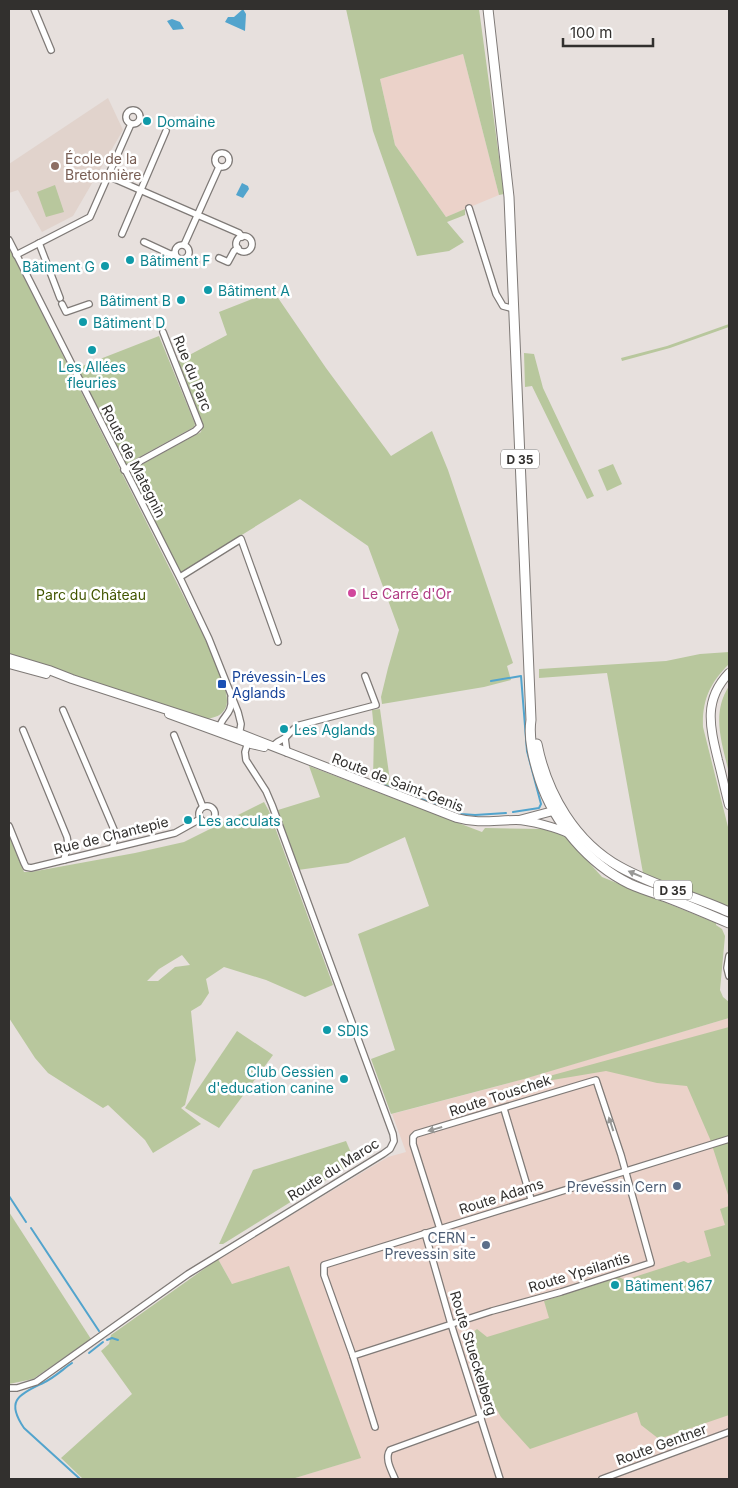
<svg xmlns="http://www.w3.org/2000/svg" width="738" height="1488" font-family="Inter,sans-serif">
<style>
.built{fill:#e1d3cc}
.industrial{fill:#ebd2c9}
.green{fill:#b8c79d;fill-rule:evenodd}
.water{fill:#52a4cd}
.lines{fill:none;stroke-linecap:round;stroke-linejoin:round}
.stream{stroke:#52a4cd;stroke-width:2}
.street-casing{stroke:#7f7a77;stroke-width:8}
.secondary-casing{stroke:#7f7a77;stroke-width:10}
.primary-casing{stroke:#7f7a77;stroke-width:11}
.street{stroke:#fff;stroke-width:5.5}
.secondary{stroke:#fff;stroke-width:8}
.primary{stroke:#fff;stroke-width:9}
.oneway{fill:#989896}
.culture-dot{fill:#0f9aa8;stroke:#fff;stroke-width:2}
.education-dot{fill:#8d6e63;stroke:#fff;stroke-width:2}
.hotel-dot{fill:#d1479c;stroke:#fff;stroke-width:2}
.transit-dot{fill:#1a4fb4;stroke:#fff;stroke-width:2}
.service-dot{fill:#5c6f8a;stroke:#fff;stroke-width:2}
.labels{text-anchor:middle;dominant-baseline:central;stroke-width:5;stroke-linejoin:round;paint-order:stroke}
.shield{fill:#fff;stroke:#706e6d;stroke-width:1}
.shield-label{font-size:12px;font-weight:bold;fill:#32302e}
.culture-label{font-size:14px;fill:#0d838f;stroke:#fff;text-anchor:start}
.education-label{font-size:14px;fill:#785e54;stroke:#fff;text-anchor:start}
.street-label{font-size:14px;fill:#32302e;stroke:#fff}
.hotel-label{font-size:14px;fill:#b23c85;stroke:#fff;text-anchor:start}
.park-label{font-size:14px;fill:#425600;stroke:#fff}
.transit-label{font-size:14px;fill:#164399;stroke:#fff;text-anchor:start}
.service-label{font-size:14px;fill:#4e5e75;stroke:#fff;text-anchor:end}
</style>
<rect width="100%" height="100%" fill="#e7e0dd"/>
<path class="built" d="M108,98L123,130L73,216L42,232L18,190L9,193V164Z"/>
<g class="industrial">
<path d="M463,54L499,195L446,217L395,145L380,79Z"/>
<path d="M729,1018V1479H292L360,1458L232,1284L218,1259L388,1157L406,1152L392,1114L502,1085Z"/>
</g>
<g class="green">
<path d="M346,9H479L504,194L499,195L463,54L380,79L395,145L446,217L465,209V215L447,222L464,242L449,251L417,256L373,131Z"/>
<path d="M55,185L64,212L46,217L37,192Z"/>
<path d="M9,248L203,635C210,650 234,695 225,709C221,716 215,717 208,719L9,655Z"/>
<path d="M274,292L326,368L391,456L432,431L448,470L513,663L507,666L511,680L484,687L382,704L381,697L388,668L399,630L368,546L300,499L180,573L77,368L159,336L195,424L194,427L134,460L137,467L201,432L203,424L178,361L227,335L219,312L257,297Z"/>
<path d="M729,324V327L670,348L622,361L621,358L667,346Z"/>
<path d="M524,353L534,354L543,388L594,496L587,499L532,386L525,387Z"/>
<path d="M613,464L622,484L607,491L598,470Z"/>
<path d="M729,652V664C710,683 702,700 703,727L729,831L728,907L643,873L607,673L539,678V669L666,661L700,654Z"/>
<path d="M729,686V773C722,743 711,714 729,686Z"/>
<path d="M380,709L391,788L373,781L374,730L372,710Z"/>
<path d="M309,766L482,832L485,828L543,829L560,834L568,839L602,877L716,923V925L722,929L725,936L720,990L723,997L729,1002V1018L524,1079L391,1114L371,1059L395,1050L358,934L429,906L405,837L348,863L298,870L278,810L320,797Z"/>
<path d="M264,802L269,811L333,985L305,997L266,980L224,967L206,979L209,993L201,1005L191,1011L196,1060L185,1105L181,1108L201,1124L153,1153L145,1140L108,1105L103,1108L48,1073L35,1058L9,1018V836L24,872H31L135,853L184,842ZM182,955L190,965L175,967L158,981H147L159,969Z"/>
<path d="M729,1027V1198L710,1139L687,1086L657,1083L606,1071L505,1088Z"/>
<path d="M237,1031L273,1055L219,1128L185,1108Z"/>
<path d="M346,1141L355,1162L223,1244H219L253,1170Z"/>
<path d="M729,1206V1415L659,1439L641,1425L637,1412L530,1449L501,1417L491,1400L486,1380L475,1351L466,1338L477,1329L487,1337L549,1318L544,1301L619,1277L625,1280L684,1261L688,1263L711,1256L704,1231L725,1225L720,1209Z"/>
<path d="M9,1212L91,1339L33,1379L9,1384Z"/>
<path d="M218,1259L232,1284L289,1266L361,1458L292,1479H83L61,1458L132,1394L101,1351L109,1344L111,1335Z"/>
</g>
<g class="water">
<path d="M243,9L246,14L245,31L225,22L228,17H234Z"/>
<path d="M172,19L180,22L184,29L173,30L167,21Z"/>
<path d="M242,183L248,186L249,189L243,198L236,195Z"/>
</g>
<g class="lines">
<g class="stream">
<path d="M491,681L521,676L527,751L541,804L539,808L513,812"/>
<path d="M376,782L461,814L475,815L506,813"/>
<path d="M9,1196L26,1222"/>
<path d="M31,1228L99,1331"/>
<path d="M107,1340L112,1338L118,1340"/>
<path d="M89,1353L103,1342"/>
<path d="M72,1363C63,1369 54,1378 43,1383C19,1395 5,1400 24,1428L80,1479"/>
</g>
<defs>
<g id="street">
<path d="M34,9L51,50"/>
<circle cx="133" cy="117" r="7"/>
<circle cx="222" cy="160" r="7"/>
<path d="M108,176L239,233L242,237"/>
<path d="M469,208L496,294L503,306L514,309"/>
<path d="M122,234L166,131"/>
<circle cx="244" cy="244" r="8"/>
<path d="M9,240L181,580L209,639L238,712L241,724L239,736"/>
<path d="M144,242L170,254H175"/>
<path d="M39,243L60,298"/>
<path d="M184,245L219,167"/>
<circle cx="182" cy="252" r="7"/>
<path d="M16,255L90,217L131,124"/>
<path d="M219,258L228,262L234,251L238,248"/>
<path d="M62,304L66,312L89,304"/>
<path d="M124,470L195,431L200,426L163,332"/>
<path d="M180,577L241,539L278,642"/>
<path d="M63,710L115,832L113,847"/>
<path d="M219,729C221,716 233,715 231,698"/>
<path d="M23,730L67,837L68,843L64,860"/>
<path d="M174,735L203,807"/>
<path d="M285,738L287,753"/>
<path d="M273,747C276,741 281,741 286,737C291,732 293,728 300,725L376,705L365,676"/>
<circle cx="207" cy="814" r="8"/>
<path d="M9,826L24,863L26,867L31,868L175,833L200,819"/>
<path d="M729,956L727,968L729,976"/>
<path d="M504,1109L531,1199"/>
<path d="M425,1233L451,1324L500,1479"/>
<path d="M353,1356L492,1311L561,1292L651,1263L621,1155L596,1080L416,1134L413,1137V1144L440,1229"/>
<path d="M9,1388H17L36,1382L188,1274L383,1154L390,1149L394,1141L393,1134L272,805L266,791L246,760L245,752L249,739"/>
<path d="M375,1427L353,1356L324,1275V1265L729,1139"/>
<path d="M395,1479C392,1471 384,1459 390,1450L481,1417"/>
<path d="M602,1479L729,1432"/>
</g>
<g id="secondary">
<path d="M9,658L49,670L72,679L241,734L457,818C477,824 496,820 516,820C529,820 558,828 570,834"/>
<path d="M9,664L46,674"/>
<path d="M729,673C703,700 710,727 718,760C722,775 725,790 729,805"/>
<path d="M169,714L251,744L264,747"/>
<path d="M519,820L553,811"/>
</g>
<g id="primary">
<path d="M488,9L509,197L531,720C528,739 534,761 540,780C554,823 589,864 630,884C641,889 654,893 666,897C687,905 708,914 729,923"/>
<path d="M537,744C547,794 575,842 620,867C654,886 694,896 729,912"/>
</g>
</defs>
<use href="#street" class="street-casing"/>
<use href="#secondary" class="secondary-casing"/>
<use href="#primary" class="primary-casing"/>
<use href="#street" class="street"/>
<use href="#secondary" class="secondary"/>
<use href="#primary" class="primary"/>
</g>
<defs><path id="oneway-solid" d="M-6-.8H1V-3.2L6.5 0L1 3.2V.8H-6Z" transform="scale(1.25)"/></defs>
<g class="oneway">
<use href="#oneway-solid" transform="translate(635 874) rotate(-157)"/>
<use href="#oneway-solid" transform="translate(611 1124) rotate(-108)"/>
<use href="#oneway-solid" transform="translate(435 1129) rotate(164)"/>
</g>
<g class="culture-dot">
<circle cx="147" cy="121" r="5"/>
<circle cx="130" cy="260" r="5"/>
<circle cx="105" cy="266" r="5"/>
<circle cx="208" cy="290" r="5"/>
<circle cx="181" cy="300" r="5"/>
<circle cx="83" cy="322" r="5"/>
<circle cx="92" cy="350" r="5"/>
<circle cx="284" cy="729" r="5"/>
<circle cx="188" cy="820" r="5"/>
<circle cx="327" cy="1030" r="5"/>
<circle cx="344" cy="1079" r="5"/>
<circle cx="615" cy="1285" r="5"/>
</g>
<circle class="education-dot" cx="55" cy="166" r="5"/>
<circle class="hotel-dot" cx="352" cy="593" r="5"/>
<rect class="transit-dot" x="217" y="679" width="10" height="10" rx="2.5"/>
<g class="service-dot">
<circle cx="677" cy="1186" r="5"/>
<circle cx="486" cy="1245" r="5"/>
</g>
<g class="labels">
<g class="shield">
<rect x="501" y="449.5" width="38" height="19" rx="4"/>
<rect x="654" y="880.5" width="38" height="19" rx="4"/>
</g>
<g class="shield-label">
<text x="520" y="459">D 35</text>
<text x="673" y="890">D 35</text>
</g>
<g class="culture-label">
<text x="157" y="121">Domaine</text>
<text x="140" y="260">Bâtiment F</text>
<text x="95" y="266" text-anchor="end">Bâtiment G</text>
<text x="218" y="290">Bâtiment A</text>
<text x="171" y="300" text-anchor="end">Bâtiment B</text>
<text x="93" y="322">Bâtiment D</text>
<text x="92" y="366" text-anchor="middle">Les Allées<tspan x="92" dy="16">fleuries</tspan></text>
<text x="294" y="729">Les Aglands</text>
<text x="198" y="820">Les acculats</text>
<text x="337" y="1030">SDIS</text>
<text x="334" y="1071" text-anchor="end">Club Gessien<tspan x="334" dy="16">d'education canine</tspan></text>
<text x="625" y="1285">Bâtiment 967</text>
</g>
<g class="education-label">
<text x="65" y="158">École de la<tspan x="65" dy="16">Bretonnière</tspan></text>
</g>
<g class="street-label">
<text transform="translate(193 373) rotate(68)">Rue du Parc</text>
<text transform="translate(134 461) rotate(63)">Route de Mategnin</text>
<text transform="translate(398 782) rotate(21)">Route de Saint-Genis</text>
<text transform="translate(111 835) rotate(-14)">Rue de Chantepie</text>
<text transform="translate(500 1095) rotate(-18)">Route Touschek</text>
<text transform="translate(333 1169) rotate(-32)">Route du Maroc</text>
<text transform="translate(501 1196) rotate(-18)">Route Adams</text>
<text transform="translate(579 1272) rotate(-17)">Route Ypsilantis</text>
<text transform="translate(474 1353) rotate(73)">Route Stueckelberg</text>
<text transform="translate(661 1444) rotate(-20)">Route Gentner</text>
</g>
<g class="hotel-label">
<text x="362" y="593">Le Carré d'Or</text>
</g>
<g class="park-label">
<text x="91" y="594">Parc du Château</text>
</g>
<g class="transit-label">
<text x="232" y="676">Prévessin-Les<tspan x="232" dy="16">Aglands</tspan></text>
</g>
<g class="service-label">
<text x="667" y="1186">Prevessin Cern</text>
<text x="476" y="1237">CERN -<tspan x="476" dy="16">Prevessin site</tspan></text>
</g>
</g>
<rect width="738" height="1488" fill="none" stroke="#32302e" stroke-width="20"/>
<path d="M563 38v8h90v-8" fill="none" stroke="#32302e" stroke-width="2.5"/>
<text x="570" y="38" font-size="15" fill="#32302e" stroke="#ffffff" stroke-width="4" paint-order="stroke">100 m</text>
</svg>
